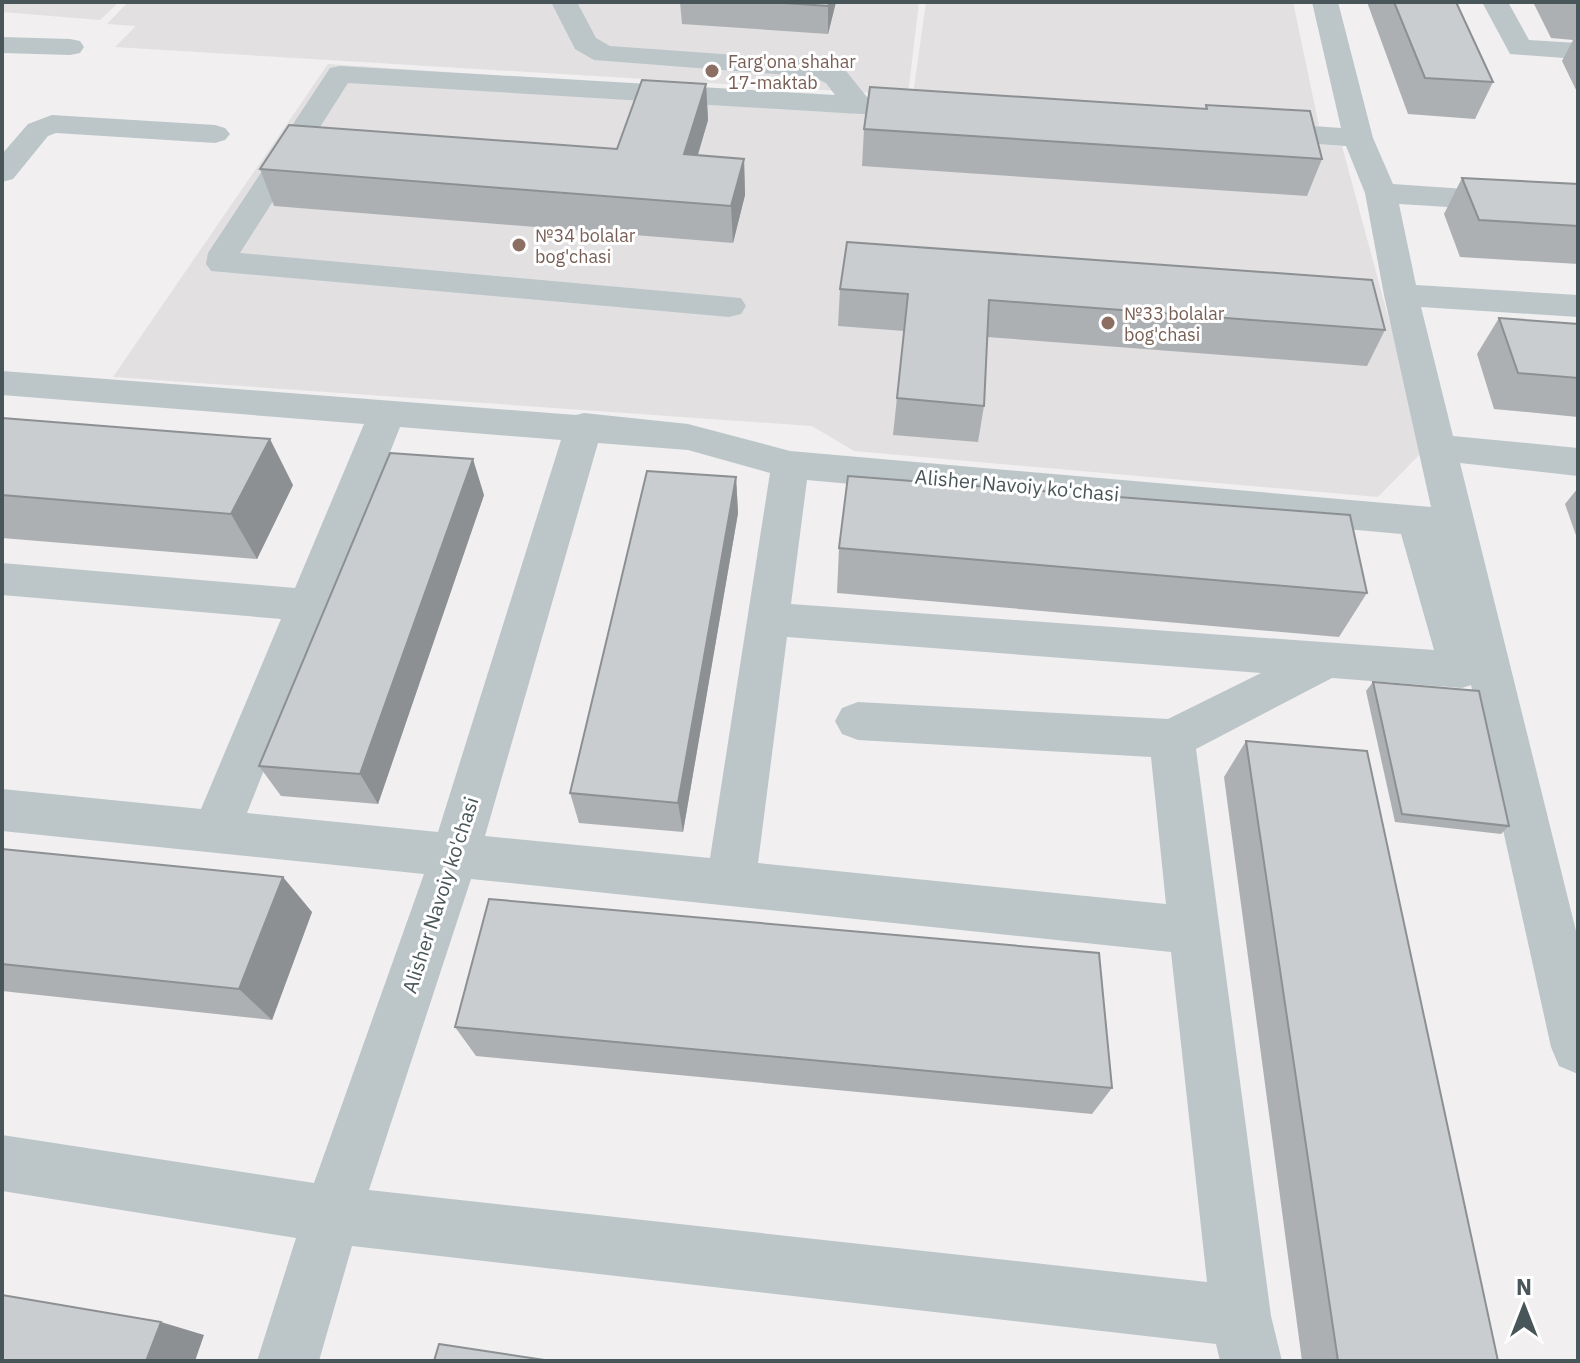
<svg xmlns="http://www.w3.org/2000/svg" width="1580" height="1363" font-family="'IBM Plex Sans',sans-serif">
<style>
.education{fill:#e2e0e1}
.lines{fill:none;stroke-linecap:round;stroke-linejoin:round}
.minor{fill:#bcc6c9;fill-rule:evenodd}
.wall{fill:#adb0b3}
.shaded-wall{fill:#8d9092}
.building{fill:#c9cdd0;stroke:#8d9092;stroke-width:2}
.education-dot{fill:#8d6e63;stroke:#fff;stroke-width:3}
.labels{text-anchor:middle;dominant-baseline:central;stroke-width:6;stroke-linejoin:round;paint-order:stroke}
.far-education-label{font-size:18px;fill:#785e54;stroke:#fff;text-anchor:start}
.street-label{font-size:20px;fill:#495659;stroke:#fff}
</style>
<rect width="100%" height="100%" fill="#f1efef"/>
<g class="education">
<path d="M2,2H119L100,20L2,12Z"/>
<path d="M128,2H919L908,95L115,47L136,26L107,24Z"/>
<path d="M926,2H1293L1319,126L913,95Z"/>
<path d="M328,64L853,99V114L1342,146L1424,450L1378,497L854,451L812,426L113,377Z"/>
</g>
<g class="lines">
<g class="minor">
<path d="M551,2H577L596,38L610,46L818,61L846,71L867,97L935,103L939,109L935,115L925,118L348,83L240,253L741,298L746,306L741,314L729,317L211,271L206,264L208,253L330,68L340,66L835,95L826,83L813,77L594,60L575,49Z"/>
<path d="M1312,2H1338L1373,138L1393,184L1578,197V215L1399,204L1416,285L1578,295V317L1421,307L1453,436L1578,448V476L1460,463L1578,939V1074L1559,1066L1551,1047L1471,685L1462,688L1332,678L1196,749L1271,1316L1282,1361H1220L1216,1344L352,1246L319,1361H257L296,1238L2,1191V1135L314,1183L424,874L2,831V789L201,809L281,619L2,595V563L295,588L364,424L2,395V371L576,415L584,413L688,424L790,451L1431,507L1384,295L1365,193L1346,146L1257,140L1247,137L1242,131L1247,125L1257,122L1341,128ZM400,427L561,440L438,832L247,813ZM598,443L688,450L770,473L710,858L485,836ZM807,480L1401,534L1434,650L791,604ZM787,637L1261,673L1168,719L858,702L842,708L835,721L842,734L858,740L1151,757L1166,904L758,863ZM471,879L1171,952L1207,1282L369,1190Z"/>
<path d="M1482,2H1508L1529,40L1578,43V59L1510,54Z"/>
<path d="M2,37L70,39L80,41L84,47L80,53L70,55L2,53Z"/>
<path d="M52,115L215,125L225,128L230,134L225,140L215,143L56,133L48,136L13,179L2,182V154L28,124Z"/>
</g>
</g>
<g class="wall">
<path d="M680,2H836L828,34L682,24Z"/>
<path d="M1367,2H1456L1493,82L1475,119L1408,114Z"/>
<path d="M1533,2H1578V94L1562,61L1573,40L1551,38Z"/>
<path d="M706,84L708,120L698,155L744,159L745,195L733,243L274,206L260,169L617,149Z"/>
<path d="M1206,105L1322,159L1307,196L862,166L864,129L1205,109Z"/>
<path d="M1462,178L1578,184V264L1460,257L1444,214Z"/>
<path d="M840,289L1385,330L1367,366L987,337L984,406L978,442L893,435L904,331L838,326Z"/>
<path d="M1499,318L1578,324V417L1494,409L1477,354Z"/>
<path d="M2,418L293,485L257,559L2,538Z"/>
<path d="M736,477L738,513L683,832L579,823L570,793Z"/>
<path d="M1578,488V541L1565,504Z"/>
<path d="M484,495L378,804L281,796L259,766Z"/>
<path d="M839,548L1367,593L1339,637L837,593Z"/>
<path d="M1373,682L1509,826L1501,834L1395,822L1366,691Z"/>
<path d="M1246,741L1498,1361H1302L1224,777Z"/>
<path d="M2,849L312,912L272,1020L2,991Z"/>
<path d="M455,1027L1112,1088L1092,1114L476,1056Z"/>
</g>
<g class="shaded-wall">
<path d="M830,2H836L828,34V6Z"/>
<path d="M706,84L708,120L687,191L684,154Z"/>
<path d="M744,159L745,195L733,243L731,206Z"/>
<path d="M270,439L293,485L257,559L231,514Z"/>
<path d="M473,459L484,495L378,804L360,774Z"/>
<path d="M736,477L738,513L683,832L678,803Z"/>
<path d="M283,877L312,912L272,1020L239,989Z"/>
<path d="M161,1322L204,1335L195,1361H146Z"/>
</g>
<g class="building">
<path d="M770,2H830L828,6Z"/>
<path d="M1394,2H1456L1493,82L1425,78Z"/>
<path d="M642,80L706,84L684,154L744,159L731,206L260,169L289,125L617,149Z"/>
<path d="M870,87L1207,109L1206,105L1310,111L1322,159L864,129Z"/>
<path d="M1462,178L1578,184V226L1479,220Z"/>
<path d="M847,242L1372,280L1385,330L989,300L984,406L897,398L908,294L840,289Z"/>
<path d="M1499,318L1578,324V378L1518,373Z"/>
<path d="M2,418L270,439L231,514L2,495Z"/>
<path d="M390,453L473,459L360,774L259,766Z"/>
<path d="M647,471L736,477L678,803L570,793Z"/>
<path d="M848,476L1350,515L1367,593L839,548Z"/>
<path d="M1373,682L1479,691L1509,826L1402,814Z"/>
<path d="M1246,741L1367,751L1498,1361H1338Z"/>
<path d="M2,849L283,877L239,989L2,964Z"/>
<path d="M489,899L1099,953L1112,1088L455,1027Z"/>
<path d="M2,1295L161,1322L146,1361H2Z"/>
<path d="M439,1344L551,1361H434Z"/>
</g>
<g class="education-dot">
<circle cx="712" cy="71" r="8"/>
<circle cx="519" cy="245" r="8"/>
<circle cx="1108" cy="323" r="8"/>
</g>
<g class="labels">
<g class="far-education-label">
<text x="728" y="61">Farg'ona shahar<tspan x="728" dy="21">17-maktab</tspan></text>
<text x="535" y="235">№34 bolalar<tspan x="535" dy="21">bog'chasi</tspan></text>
<text x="1124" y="313">№33 bolalar<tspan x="1124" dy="21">bog'chasi</tspan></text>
</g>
<g class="street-label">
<text transform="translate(1017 485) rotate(5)">Alisher Navoiy ko'chasi</text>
<text transform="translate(440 895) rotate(-72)">Alisher Navoiy ko'chasi</text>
</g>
</g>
<rect width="1580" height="1363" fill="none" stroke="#495659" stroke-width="8"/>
<g transform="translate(1524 1307)" stroke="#ffffff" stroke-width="6" paint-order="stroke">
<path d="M0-6L14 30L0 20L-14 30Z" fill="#495659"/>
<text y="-12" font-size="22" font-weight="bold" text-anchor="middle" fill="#495659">N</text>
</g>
</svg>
